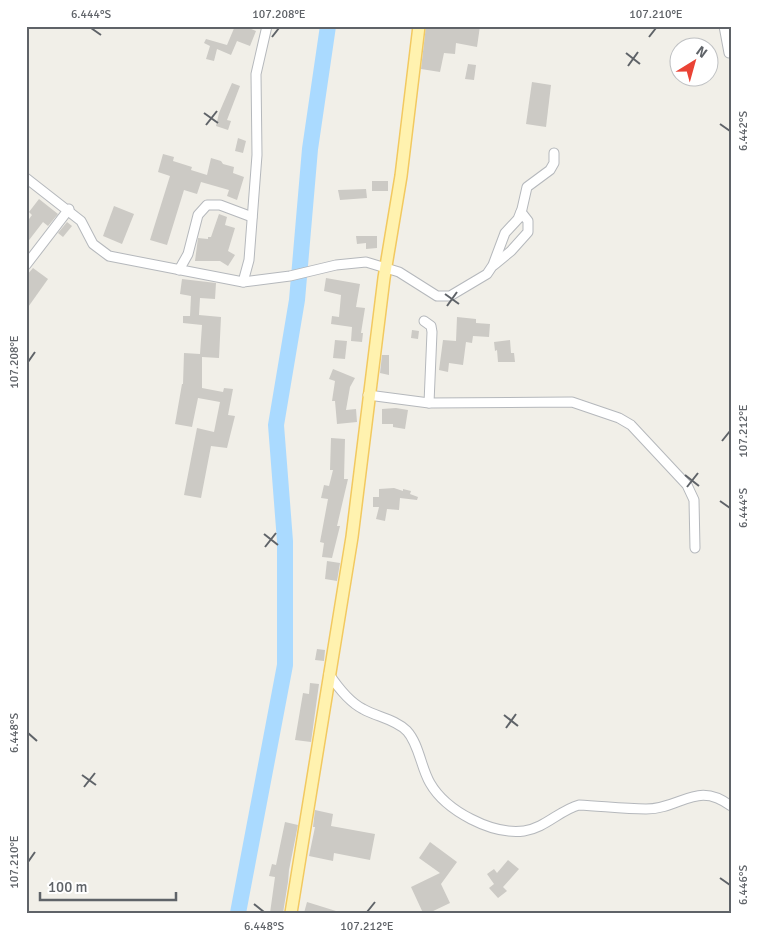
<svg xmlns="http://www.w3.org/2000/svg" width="757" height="939" font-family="Signika,sans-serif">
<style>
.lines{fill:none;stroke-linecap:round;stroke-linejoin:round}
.river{stroke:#aadaff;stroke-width:16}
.building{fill:#cccac5}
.minor-casing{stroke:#b5b8bc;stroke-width:11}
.major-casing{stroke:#f2c960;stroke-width:14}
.minor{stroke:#fff;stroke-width:9}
.major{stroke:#fff2af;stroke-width:11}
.ticks{fill:none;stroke:#5f6368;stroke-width:2}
.neatline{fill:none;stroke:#5f6368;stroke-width:2}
.ticks-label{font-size:12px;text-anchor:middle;fill:#5f6368}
</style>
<rect width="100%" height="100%" fill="#f1efe8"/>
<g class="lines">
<path class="river" d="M238,913L285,665V541L276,425L297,300L310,149L328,26"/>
</g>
<g class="building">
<path d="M235,26H244L256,31L250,46L237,41L231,55L217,49L214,61L206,59L210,46L204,43L206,39L227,45Z"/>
<path d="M426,26H480L477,47L456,43L455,54L444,53L440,72L421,69Z"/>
<path d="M468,64L476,65L474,80L465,79Z"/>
<path d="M532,82L551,85L546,127L526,124Z"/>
<path d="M232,83L240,86L227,120L231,121L228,130L216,126L219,113Z"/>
<path d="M238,138L246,141L243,153L235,151Z"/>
<path d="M163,154L174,157L173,161L192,167L191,170L207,175L211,158L221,161L223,164L234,167L233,173L244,177L237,200L227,196L229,190L201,182L197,194L184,190L167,245L150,240L170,176L158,172Z"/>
<rect x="372" y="181" width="16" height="10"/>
<path d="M366,189L367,198L340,200L338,190Z"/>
<path d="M39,199L58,214L48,226L43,222L26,244V223L32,215L29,212Z"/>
<path d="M114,206L134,214L122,244L103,236Z"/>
<path d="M219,214L227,217L225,225L235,228L228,251L235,255L228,266L220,261H195L198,238L208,239V237H211Z"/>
<path d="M67,222L72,226L63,237L58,233Z"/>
<path d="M356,236H377V248L366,249V243L357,244Z"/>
<path d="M33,268L48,279L26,310V276Z"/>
<path d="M326,278L360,284L356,307L365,308L361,333H363L362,342L351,341L352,327L331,324L332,316L339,317L341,295L324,291Z"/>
<path d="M182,279L216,283L215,299L200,298L199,315L221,317L219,358L202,357V388L223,392L224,388L233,389L228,415L235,416L227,448L211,446L201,498L184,495L197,428L214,432L220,402L198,398L192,427L175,424L182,384H183L184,353L200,354L202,325L183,323V316H190L191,296L180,294Z"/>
<path d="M457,317L476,319V323L490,324L489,337L473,336L472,343L466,342L463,365L449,363L448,372L439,370L443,340L456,341Z"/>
<path d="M412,330L419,331L418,339L411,338Z"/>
<path d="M335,340L347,341L345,359L333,358Z"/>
<path d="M510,340L511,353H514L515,362H498L497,350L495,351L494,342Z"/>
<path d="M382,355H389V375L380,373Z"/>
<path d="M333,369L355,378L350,387L346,410L356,409L357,422L337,424L335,401H332L335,381L329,379Z"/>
<path d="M396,408L408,410L405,429L393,427V424H382V409Z"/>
<path d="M331,438L345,439L344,479H348L337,526H340L332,558L322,557L324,543L320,542L328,499L321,498L324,485L329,486L333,470H330Z"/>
<path d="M394,488L403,491V489L411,491L410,494L418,497L417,500L400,498L399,510L387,509L385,521L376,519L379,507H373V497H379V489Z"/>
<path d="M327,561L340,563L337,581L325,579Z"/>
<path d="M317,649L325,650L324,661L315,660Z"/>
<path d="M310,683L319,684L311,742L295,740L303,693L309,694Z"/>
<path d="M315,810L333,814L331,826L375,834L370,860L334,853L333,861L309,856L315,827H313Z"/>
<path d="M285,822L298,825L289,870L288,882L283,913H270L275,877L269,876L272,864L276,865Z"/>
<path d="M430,842L457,862L441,884L450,903L429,913H423L411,887L440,873L419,858Z"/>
<path d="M508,860L519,869L503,887L507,891L498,898L489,888L494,884L487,874L494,869L497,873Z"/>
<path d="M307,902L336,911L335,913H304Z"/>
</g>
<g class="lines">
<defs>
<g id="minor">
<path d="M724,26L729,53"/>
<path d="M26,178L81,221L93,244L109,256L243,282L249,260L257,155L256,74L267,26"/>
<path d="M26,265L69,209"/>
<path d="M494,265L511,251L528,232V221L521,212"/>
<path d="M179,270L188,254L198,215L207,205H220L252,217"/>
<path d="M243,282L290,276L336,265L366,262L399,272L437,296H450L487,274L493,265L505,233L518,219L522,209L527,187L550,170L554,163V153"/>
<path d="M424,321L431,326L432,332L429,403"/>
<path d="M368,395L429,403L572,402L619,418L631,425L687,485L694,500L695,548"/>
<path d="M329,674C337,686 349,702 363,709C377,717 395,719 407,731C419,744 421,768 430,783C446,811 492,835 524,831C545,828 560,810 579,805C601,806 624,809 646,809C681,809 697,780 731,806"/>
</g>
<path id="major" d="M291,913L352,537L384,278L401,176L419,26"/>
</defs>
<use href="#minor" class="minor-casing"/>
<use href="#major" class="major-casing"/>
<use href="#minor" class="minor"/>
<use href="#major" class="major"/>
</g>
<path class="ticks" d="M91,28L101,35M272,37L279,28M649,37L656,28M626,53L640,64M628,66L638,52M204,113L218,123M720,124L730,131M206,125L217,111M445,294L459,304M447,306L457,292M28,362L35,352M722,441L730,431M685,475L699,486M687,487L698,473M720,501L730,508M264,534L278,545M265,547L276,533M504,715L518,726M506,728L516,714M28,733L37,741M82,775L96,785M84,787L95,773M28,862L35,852M720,878L730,885M254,904L264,912M367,912L375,902"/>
<rect width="757" height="939" fill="none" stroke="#ffffff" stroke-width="55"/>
<g transform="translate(694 62) rotate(37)"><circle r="24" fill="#ffffff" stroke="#bfc1c3"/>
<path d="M0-4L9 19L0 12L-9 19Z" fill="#ea4335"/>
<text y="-8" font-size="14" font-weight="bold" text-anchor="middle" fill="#5f6368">N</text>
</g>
<path d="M40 892v8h136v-8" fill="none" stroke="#5f6368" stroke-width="2.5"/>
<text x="48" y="892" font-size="15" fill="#5f6368" stroke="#ffffff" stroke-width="4" paint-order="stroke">100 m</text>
<rect x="28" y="28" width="702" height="884" class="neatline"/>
<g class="ticks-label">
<text x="91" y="18">6.444°S</text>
<text x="279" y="18">107.208°E</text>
<text x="656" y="18">107.210°E</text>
<text transform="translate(743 131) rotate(-90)" y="4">6.442°S</text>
<text transform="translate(14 362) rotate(-90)" y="4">107.208°E</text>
<text transform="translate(743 431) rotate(-90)" y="4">107.212°E</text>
<text transform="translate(743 508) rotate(-90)" y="4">6.444°S</text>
<text transform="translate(14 733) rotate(-90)" y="4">6.448°S</text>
<text transform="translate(14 862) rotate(-90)" y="4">107.210°E</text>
<text transform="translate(743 885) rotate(-90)" y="4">6.446°S</text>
<text x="264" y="930">6.448°S</text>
<text x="367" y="930">107.212°E</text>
</g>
</svg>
